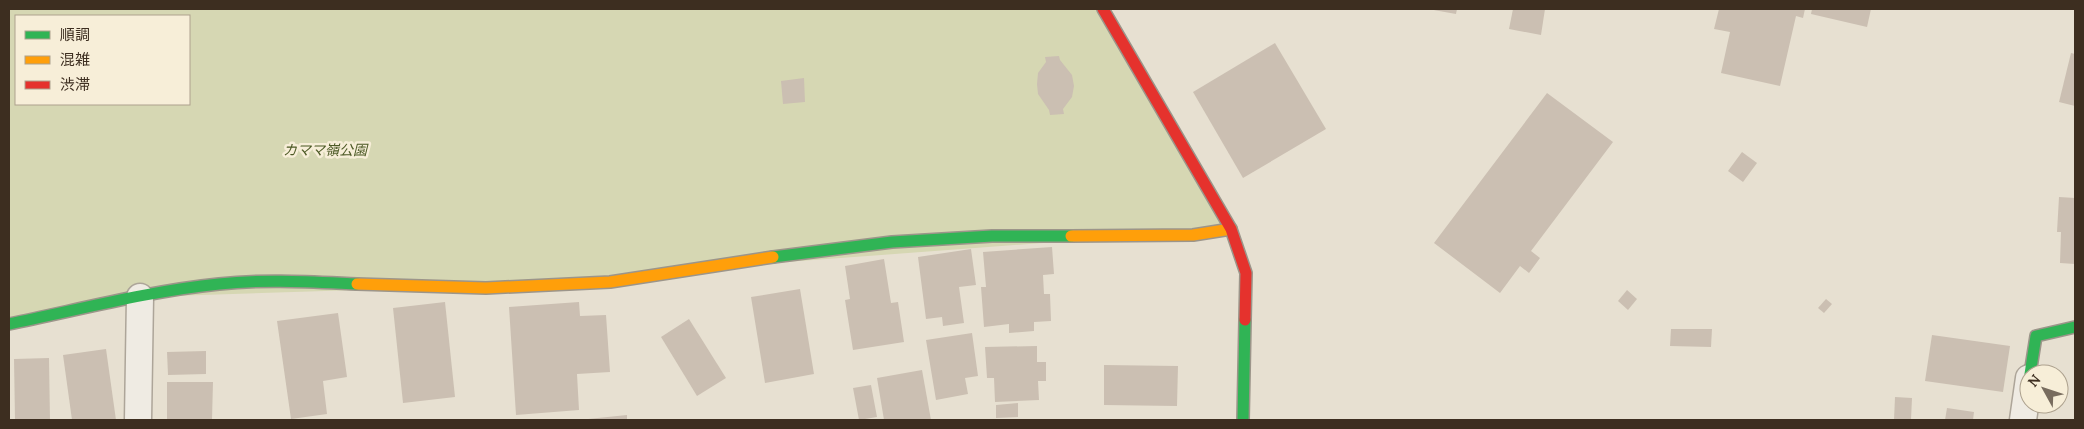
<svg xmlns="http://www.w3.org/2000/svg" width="2084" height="429" font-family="Lora,'Noto Sans JP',serif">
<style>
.green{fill:#d6d7b3;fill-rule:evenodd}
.building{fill:#cbbfb2}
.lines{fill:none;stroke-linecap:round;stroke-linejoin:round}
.street-casing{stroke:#ada599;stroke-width:29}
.fast-casing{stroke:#9c958a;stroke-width:14}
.slow-casing{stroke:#9c958a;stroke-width:14}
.jam-casing{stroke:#9c958a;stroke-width:14}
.street{stroke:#efebe3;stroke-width:26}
.fast{stroke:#30b455;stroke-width:11}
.slow{stroke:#ff9f0a;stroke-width:11}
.jam{stroke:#e5322d;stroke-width:11}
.labels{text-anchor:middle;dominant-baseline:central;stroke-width:5;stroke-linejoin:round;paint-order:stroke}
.park-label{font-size:14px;font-style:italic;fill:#4d5a26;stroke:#f7eed8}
</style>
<rect width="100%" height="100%" fill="#e7e0d1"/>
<path class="green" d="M9,9H1108L1231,229L451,287L140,297L9,322ZM16,16H189V104H16Z"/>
<g class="building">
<path d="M1428,9H1457L1456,14Z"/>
<path d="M1513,9H1545L1541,35L1509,29Z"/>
<path d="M1719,9H1805L1803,18L1796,16L1780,86L1721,73L1730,32L1714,29Z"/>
<path d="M1812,9H1871L1867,27L1811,14Z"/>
<path d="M1275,43L1326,129L1243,178L1193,92Z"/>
<path d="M2071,53L2075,54V106L2059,102Z"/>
<path d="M1059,56L1060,60L1072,75L1074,86L1072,97L1063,109L1064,114L1050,115L1049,110L1038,94L1037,84L1038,73L1046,62L1045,57Z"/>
<path d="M804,78L805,102L783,104L781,81Z"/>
<path d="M1547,93L1613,142L1531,251L1540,258L1529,273L1520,266L1500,293L1434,243Z"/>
<path d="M1742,152L1757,163L1743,182L1728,171Z"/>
<path d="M2059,197L2075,198V264L2060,263L2061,232H2057Z"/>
<path d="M1052,247L1054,274L1043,275L1044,294H1050L1051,321L1034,322V331L1009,333V324L984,327L981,287H986L983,252Z"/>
<path d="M971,249L976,285L959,287L964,323L943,326L942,317L926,319L918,257Z"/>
<path d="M884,259L891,303L898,302L904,342L853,350L845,300L850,299L845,266Z"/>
<path d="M800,289L814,374L765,383L751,297Z"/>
<path d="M1627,290L1637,299L1628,310L1618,301Z"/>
<path d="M1826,299L1832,304L1824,313L1818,308Z"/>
<path d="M445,302L455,397L403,403L393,308Z"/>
<path d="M579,302L580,316L606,315L610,372L577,374L579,410L516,415L509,307Z"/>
<path d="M338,313L347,377L323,381L327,414L291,419L277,321Z"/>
<path d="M689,319L726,378L697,396L661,337Z"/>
<path d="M1671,329H1712L1711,347L1670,346Z"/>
<path d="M972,333L978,376L965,378L968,394L936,400L926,340Z"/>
<path d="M1932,335L2010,346L2003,392L1925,381Z"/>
<path d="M1037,346V362H1046V381H1038L1039,400L995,402L994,378H987L985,347Z"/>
<path d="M106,349L116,420H72L63,355Z"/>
<path d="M206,351V374L168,375L167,352Z"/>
<path d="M49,358L50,420H15L14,359Z"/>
<path d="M1104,365L1178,366L1177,406L1104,405Z"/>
<path d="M922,370L931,420H884L877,378Z"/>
<path d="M167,382H213L212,420H167Z"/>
<path d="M871,385L877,417L859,420L853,388Z"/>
<path d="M1895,397L1912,398L1911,420H1894Z"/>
<path d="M1018,403V417L996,418V405Z"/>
<path d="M1947,408L1974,412L1973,420H1945Z"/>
<path d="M627,415V420H588V419Z"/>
</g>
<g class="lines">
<defs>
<g id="street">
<path d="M138,420L140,297"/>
<path d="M2023,420L2029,378"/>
</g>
<g id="fast">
<path d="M773,257L892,242L992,236H1071"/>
<path d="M9,324C78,310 149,291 219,284C265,279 311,282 357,284"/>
<path d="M2030,374L2036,336L2075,327"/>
<path d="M1243,420L1245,320"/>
</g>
<g id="slow">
<path d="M1071,236L1193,235L1231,229"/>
<path d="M357,284L486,288L610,282L773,257"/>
</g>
<path id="jam" d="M1103,9L1231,229L1246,273L1245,320"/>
</defs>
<use href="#street" class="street-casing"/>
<use href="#fast" class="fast-casing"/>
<use href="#slow" class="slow-casing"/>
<use href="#jam" class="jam-casing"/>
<use href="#street" class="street"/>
<use href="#fast" class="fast"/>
<use href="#slow" class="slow"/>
<use href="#jam" class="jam"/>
</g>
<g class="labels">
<g class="park-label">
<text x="325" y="150">カママ嶺公園</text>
</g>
</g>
<rect width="2084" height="429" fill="none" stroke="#3d2e20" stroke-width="20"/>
<rect x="15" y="15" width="175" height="90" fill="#f7eed8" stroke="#ada18e"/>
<rect x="25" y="31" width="25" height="8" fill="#30b455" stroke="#ada18e"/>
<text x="60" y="40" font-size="15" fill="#3d2e20">順調</text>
<rect x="25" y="56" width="25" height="8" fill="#ff9f0a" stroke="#ada18e"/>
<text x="60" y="65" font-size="15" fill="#3d2e20">混雑</text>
<rect x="25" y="81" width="25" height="8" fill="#e5322d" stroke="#ada18e"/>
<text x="60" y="90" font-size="15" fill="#3d2e20">渋滞</text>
<g transform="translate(2044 389) rotate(310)"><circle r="24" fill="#f7eed8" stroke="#ada18e"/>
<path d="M0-4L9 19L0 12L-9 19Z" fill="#786c5e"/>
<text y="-8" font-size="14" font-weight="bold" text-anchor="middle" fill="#3d2e20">N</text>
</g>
</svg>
